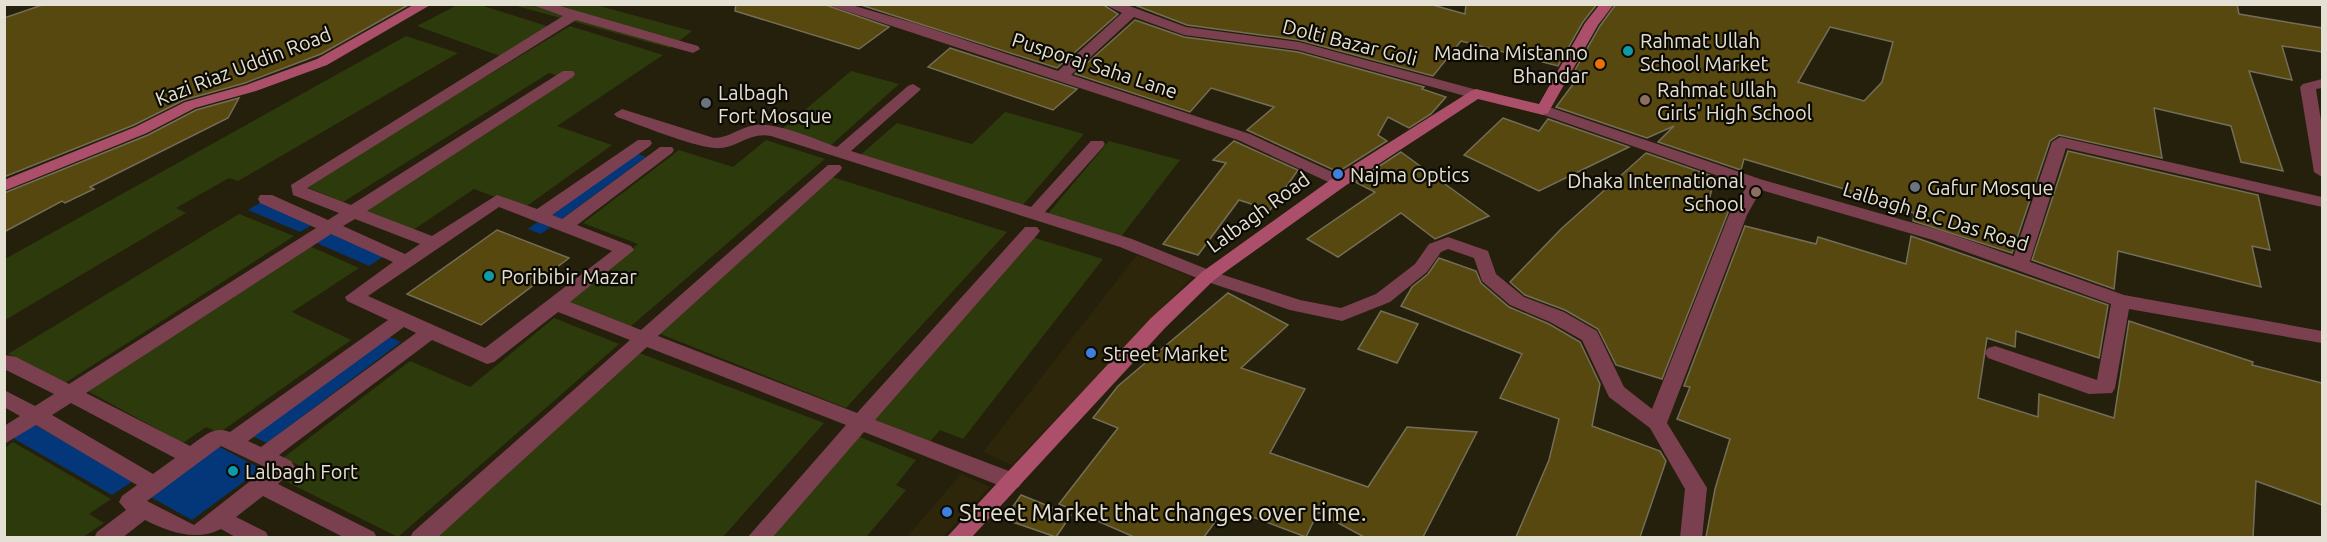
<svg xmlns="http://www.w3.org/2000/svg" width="2327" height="542" font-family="Ubuntu,sans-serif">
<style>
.built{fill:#2d260a}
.green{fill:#2d3a0b}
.water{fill:#043779}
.building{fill:#56480f;stroke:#746e58;stroke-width:1.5;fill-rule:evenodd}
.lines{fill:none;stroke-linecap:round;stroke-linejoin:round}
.lane{fill:#7a4050;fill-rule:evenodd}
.street{fill:#7a4050;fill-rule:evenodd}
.secondary{fill:#ac4f6b;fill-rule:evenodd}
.culture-dot{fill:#0f9aa8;stroke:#0c0a03;stroke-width:2}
.food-dot{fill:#e8710a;stroke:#0c0a03;stroke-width:2}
.education-dot{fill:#8d6e63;stroke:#0c0a03;stroke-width:2}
.worship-dot{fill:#6b7280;stroke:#0c0a03;stroke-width:2}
.shop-dot{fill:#3f7fe0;stroke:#0c0a03;stroke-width:2}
.labels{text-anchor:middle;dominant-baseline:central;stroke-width:4.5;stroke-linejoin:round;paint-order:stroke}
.poi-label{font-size:20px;fill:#e4e1d4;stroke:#0c0a03;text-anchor:start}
.street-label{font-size:20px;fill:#e4e1d4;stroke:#0c0a03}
.near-poi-label{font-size:24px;fill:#e4e1d4;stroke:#0c0a03;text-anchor:start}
</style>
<rect width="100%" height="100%" fill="#25200c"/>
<g class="built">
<path d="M1137,255L1192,277L1012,465L983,452Z"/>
<path d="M961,474L990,487L943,537H907Z"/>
</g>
<g class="green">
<path d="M477,4L550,27L500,56L417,26L457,5Z"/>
<path d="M513,5H596L692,31L670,48Z"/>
<path d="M570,26L663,55L557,126L612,145L524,208L474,189L413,230L362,209L566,78L549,73L343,202L304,186Z"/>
<path d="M406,36L458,53L238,181L229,178L176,208L186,213L5,320V259Z"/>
<path d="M851,71L899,84L829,147L779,132Z"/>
<path d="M1005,112L1084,134L1022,206L858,157L897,123L972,144Z"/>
<path d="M766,140L825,159L630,327L567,302L638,244L583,223L679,150L733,167Z"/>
<path d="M1109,141L1180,160L1120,238L1046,216Z"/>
<path d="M829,176L1007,232L846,408L653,331Z"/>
<path d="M239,214L294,236L65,383L8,354Z"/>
<path d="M1022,234L1103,259L963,439L940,430L927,445L863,418Z"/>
<path d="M307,245L359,268L292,312L351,340L219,433L206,427L183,443L82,388Z"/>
<path d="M554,318L619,344L398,537L285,481L302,467L283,458L410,361L470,387Z"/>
<path d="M634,351L824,423L723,537L428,538Z"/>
<path d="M855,435L916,460L896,485L906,490L866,537L763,538Z"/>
<path d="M13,442L111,499L89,514L104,523L83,537H5V448Z"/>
</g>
<g class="water">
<path d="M633,152L646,157L541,234L528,229Z"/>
<path d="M263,201L315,223L300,232L248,210Z"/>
<path d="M323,230L384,256L369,266L308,239Z"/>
<path d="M387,336L401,342L267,443L252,436Z"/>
<path d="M32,423L133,481L112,495L11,437Z"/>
<path d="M216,445L261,469L192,520L147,495Z"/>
</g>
<g class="building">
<path d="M45,4H410L321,54L245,83L184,100L134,125L4,177V18Z"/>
<path d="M736,4H823L889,27L859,49L735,11Z"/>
<path d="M858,4H1102L1118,14L1057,68Z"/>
<path d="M1132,4H1429L1465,14L1466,4H1597L1583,22L1558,66L1461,41L1433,76L1299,40L1187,25Z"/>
<path d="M1616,4H2237L2239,14L2322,28V52L2282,46L2292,80L2249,71L2283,171L2241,162L2231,126L2154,108L2162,158L2059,135L2050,141L2012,253L1913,221L1914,213L1850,197L1851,191L1744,159L1741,170L1658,142L1674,126L1647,138L1556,107L1582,72L1575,70L1600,26ZM1830,27L1893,42L1882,82L1864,101L1798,82Z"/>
<path d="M1135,20L1184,37L1298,52L1424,87L1422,89L1446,97L1431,114L1409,128L1388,117L1378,135L1387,141L1338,172L1247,130L1274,107L1211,88L1190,112L1075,74Z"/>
<path d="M950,48L1077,89L1053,110L928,67Z"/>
<path d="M239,98L228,118L90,187L94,189L65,203L62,201L4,232V193L148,135L196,110Z"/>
<path d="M1503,118L1539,131L1548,119L1629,147L1539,191L1464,155Z"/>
<path d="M1234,141L1298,170L1270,210L1239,200L1198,255L1163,244L1226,163L1213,160Z"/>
<path d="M2068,151L2258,195L2270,250L2252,246L2261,287L2118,251L2114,289L2032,260Z"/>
<path d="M1401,152L1489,216L1435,239L1401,213L1338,257L1307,239L1375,192L1355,182Z"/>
<path d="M1646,153L1715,177L1708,204L1729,210L1662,379L1616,365L1598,329L1565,310L1525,295L1510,282L1561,229Z"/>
<path d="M1745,226L1816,244L1818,237L1906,264L1911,236L2108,305L2099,358L2016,331L2015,347L1987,338L1978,398L2038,417L2039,394L2114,418L2129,321L2253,362L2252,365L2322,383V505L2256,481L2253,537H1706L1715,489L1730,439L1677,419L1690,387L1684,386Z"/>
<path d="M497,230L569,258L481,325L407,294Z"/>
<path d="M1439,258L1476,271L1481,283L1509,307L1549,324L1580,342L1600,384L1592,426L1660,451L1666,461L1640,537H1516L1549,460L1559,419L1500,398L1522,354L1401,306L1412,287L1428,274Z"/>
<path d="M1228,293L1288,325L1241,368L1305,389L1270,453L1368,487L1407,427L1477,432L1423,537H1364L1318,512L1306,537L1226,507L1204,537H1134L1059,504L1118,428L1093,418L1118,386Z"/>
<path d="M1381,311L1418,324L1397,363L1358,349Z"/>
<path d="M1021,495L1071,515L1056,537L1004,519Z"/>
</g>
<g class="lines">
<g class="lane">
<path d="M530,4H553L698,46L700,49L693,53L576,20L307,188L351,205L563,71H573L575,74L573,77L367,211L432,236L497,195L537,209L638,140H650L652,143L650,146L552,215L562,219L660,147H672L674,150L672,153L577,225L631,246L634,250L570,302L641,330L828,165H840L842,168L840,171L658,336L857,413L1025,227H1037L1040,231L1037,235L875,420L1019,475L1022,481L1019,487L1011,489L1003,487L864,432L772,538H747L846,425L647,347L437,538H410L413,532L630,340L558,312L494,362L487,364L432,340L279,455L291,461L295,467L278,484L374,532L377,538H345L263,496L236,517L266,532L269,538H237L221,529C196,542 169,532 145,520L122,538H94L97,532L126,510L119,502L122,496L137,485L36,425L4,444V426L20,416L4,407V390L35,406L54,394L4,369V355L16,357L69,384L316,228L260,203L258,199L260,195H272L328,220L339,213L293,195L291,185L563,16ZM499,207L612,251L485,348L368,296ZM355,219L420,244L405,254L343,226ZM331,234L393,262L345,297L347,301L388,320L230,432C213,425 203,437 190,446L86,393ZM404,327L416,333L261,447L248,441ZM71,403L175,458L153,474L52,415ZM221,446L267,468L194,525L147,501Z"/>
<path d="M913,84L921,89L918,92L851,151L1031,207L1091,141H1103L1105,144L1103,147L1045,212L1132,239L1214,272L1217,276L1214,280H1202L1120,247L771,136C749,131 736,150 714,148C688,145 643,126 617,117L614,114L622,109L714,138C729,138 740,127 755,125C777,122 815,139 837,147L908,86Z"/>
<path d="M2060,137L2322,197V207L2066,148L2029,264L2020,270L2014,268L2011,264L2052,142Z"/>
</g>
<g class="street">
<path d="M825,4H848L917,24L1058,71L1122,13L1104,4H1124L1186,27L1299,42L1481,91L1484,94L1476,99L1298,50L1184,35L1134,17L1071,75L1250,134L1345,178L1347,182L1345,186L1339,187L1238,140Z"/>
<path d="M2322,79V88L2316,89L2322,127V177L2314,172L2300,87L2303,84Z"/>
<path d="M1543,105L1763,180L1945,232L2124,295L2322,331V343L2129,309L2115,388L2112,393L2089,394L1988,358L1985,353L1988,348L1995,346L2097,380L2111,304L1933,240L1761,190L1747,215L1667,423L1707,488L1702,538H1680L1685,489L1650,428L1609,397L1582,340L1550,322L1510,305L1482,281L1474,258L1448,249L1441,252L1427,272L1390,302L1342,321L1290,310L1202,280L1199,276L1208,270L1300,300L1341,308L1376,294L1415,264L1429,244L1448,237L1488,251L1496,274L1524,297L1564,312L1597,331L1624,387L1652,409L1729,215L1747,186L1538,113L1535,110Z"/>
</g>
<g class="secondary">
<path d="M415,4H432L327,65L256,91L195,108L147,133L4,191V180L135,127L185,102L246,85L317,59Z"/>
<path d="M1600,4H1614L1598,25L1548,113L1543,115L1478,99L1345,186L1214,280L1165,328L971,538H946L1151,318L1202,272L1333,178L1471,91L1476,89L1539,104L1585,23Z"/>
</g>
</g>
<g class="culture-dot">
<circle cx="1628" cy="51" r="6"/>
<circle cx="489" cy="276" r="6"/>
<circle cx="233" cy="471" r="6"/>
</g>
<circle class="food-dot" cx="1600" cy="64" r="6"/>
<g class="education-dot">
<circle cx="1645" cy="100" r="6"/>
<circle cx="1756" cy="192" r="6"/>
</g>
<g class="worship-dot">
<circle cx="706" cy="103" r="6"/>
<circle cx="1915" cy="187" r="6"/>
</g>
<g class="shop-dot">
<circle cx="1338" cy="174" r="6"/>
<circle cx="1091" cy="353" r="6"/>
<circle cx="947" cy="512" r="6"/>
</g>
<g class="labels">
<g class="poi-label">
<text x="1640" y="40">Rahmat Ullah<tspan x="1640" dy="23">School Market</tspan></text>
<text x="1588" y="52" text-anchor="end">Madina Mistanno<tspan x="1588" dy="23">Bhandar</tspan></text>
<text x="1657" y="89">Rahmat Ullah<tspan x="1657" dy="23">Girls' High School</tspan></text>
<text x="718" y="92">Lalbagh<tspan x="718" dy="23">Fort Mosque</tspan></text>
<text x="1350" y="174">Najma Optics</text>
<text x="1744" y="180" text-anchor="end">Dhaka International<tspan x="1744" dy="23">School</tspan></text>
<text x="1927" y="187">Gafur Mosque</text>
<text x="501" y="276">Poribibir Mazar</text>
<text x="1103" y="353">Street Market</text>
<text x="245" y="471">Lalbagh Fort</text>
</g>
<g class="street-label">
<text transform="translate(1350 42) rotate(14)">Dolti Bazar Goli</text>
<text transform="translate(1095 65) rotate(18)">Pusporaj Saha Lane</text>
<text transform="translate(243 66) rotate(-21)">Kazi Riaz Uddin Road</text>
<text transform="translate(1258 212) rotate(-36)">Lalbagh Road</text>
<text transform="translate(1936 216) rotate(17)">Lalbagh B.C Das Road</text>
</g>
<g class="near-poi-label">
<text x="959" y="512">Street Market that changes over time.</text>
</g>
</g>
<rect width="2327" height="542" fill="none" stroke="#e4e1d4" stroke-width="12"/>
</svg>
